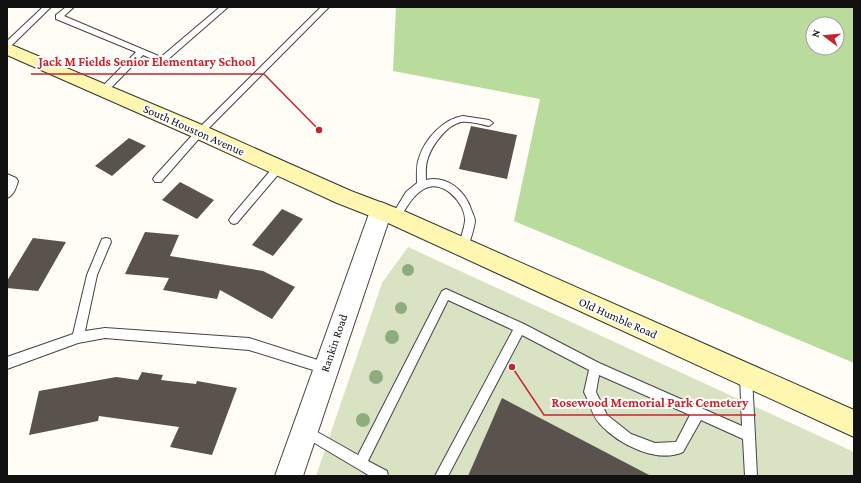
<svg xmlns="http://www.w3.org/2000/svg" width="861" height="483" font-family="'Crimson Pro',serif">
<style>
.forest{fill:#b9dc9c;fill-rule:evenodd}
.cemetery{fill:#d9e3c4}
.building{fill:#5a524d}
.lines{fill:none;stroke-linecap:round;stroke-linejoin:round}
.service-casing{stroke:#444;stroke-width:2}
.tertiary-casing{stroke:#444;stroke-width:2}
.secondary-casing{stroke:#333;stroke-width:2}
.service{fill:#fff;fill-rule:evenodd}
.tertiary{fill:#fff;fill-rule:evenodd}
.secondary{fill:#fff6b0;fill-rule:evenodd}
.tree{fill:#8dad7f}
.labels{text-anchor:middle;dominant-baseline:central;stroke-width:4;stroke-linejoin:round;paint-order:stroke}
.street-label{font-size:12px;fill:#111;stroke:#fff}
.leader{fill:none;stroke:#c4262e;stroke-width:1.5}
.callout-dot{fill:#c4262e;stroke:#fff;stroke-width:1.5}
.callout-label{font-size:13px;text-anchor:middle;font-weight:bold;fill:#c4262e;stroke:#fff;stroke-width:4;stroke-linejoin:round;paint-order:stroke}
</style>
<rect width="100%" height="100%" fill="#fffdf5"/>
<path class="forest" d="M396,7H854V363L514,221L540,99L393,71ZM813,24H837V48H813Z"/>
<path class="cemetery" d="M408,247L854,452V476H316L382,283Z"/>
<g class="building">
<path d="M471,126L517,135L507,179L459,169Z"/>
<path d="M129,138L146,146L112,176L95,166Z"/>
<path d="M180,182L214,200L197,219L162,200Z"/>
<path d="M282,209L303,219L273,256L252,245Z"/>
<path d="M145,232L179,235L170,256L263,271L295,287L272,319L220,290L217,299L163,290L169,278L125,274Z"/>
<path d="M33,238L66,242L38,291L7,288V281Z"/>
<path d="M142,372L163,375L161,380L196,384L197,381L237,388L212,455L170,447L179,427L99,416L98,421L29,435L39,391L116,377L138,380Z"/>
<path d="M502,398L651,476H468Z"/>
</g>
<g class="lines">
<defs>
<g id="service">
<path d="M43,7H51L10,47H7V41Z"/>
<path d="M66,7H74L64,16L161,57L220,7H228L165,62H159L143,55L106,93L103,94L99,91L100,89L136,52L56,19V15Z"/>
<path d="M321,7H329L203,134L161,182H155L153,179L155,176L197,130Z"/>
<path d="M463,116L489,120L493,123L489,126C480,124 470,121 461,122C447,125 432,145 428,158C425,165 426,173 426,180C447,175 465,191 471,209C472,213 475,217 475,221C474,230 470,240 468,248L467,251L463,252L459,251L458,248C460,239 464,230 465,221C466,203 442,178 424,189C412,196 406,208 399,220H393L391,217L406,192L417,183C417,175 416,166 419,158C425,139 443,119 463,116Z"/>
<path d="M279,163L284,167L282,170L237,223L234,224L231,223L229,220L231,217L276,164Z"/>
<path d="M7,174L16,178L18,181C16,188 14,195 7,198Z"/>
<path d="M106,238L110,239L111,242L97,275L85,331L105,328L249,338L330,364L332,368L330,372L326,374L249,350L105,338L78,343L7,369V357L73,334L87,275L102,239Z"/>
<path d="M446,289L524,324L599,363L742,426L740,376L742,372L746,370L750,372L752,376L757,476H745L743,439L701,420L683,452C657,464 618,444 600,424C593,417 590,405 586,396L584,392L589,370L522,335L448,476H435L513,330L448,300L368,461L387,471L388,476H370L301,435L299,431L301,427L305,425L358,455L442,291ZM599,375L690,415L676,442L655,443L631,434L607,415L596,392Z"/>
</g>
<path id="tertiary" d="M381,202L388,205L392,211L303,476H275L370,211L374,205Z"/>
<path id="secondary" d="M7,43L207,127L351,191L404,211L854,410V437L388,223L337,203L193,137L7,55Z"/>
</defs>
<use href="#service" class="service-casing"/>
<use href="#tertiary" class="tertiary-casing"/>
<use href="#secondary" class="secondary-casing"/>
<use href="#service" class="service"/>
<use href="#tertiary" class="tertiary"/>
<use href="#secondary" class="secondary"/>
</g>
<g class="tree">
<circle cx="408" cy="270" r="6"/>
<circle cx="401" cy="308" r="6"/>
<circle cx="392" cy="337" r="7"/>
<circle cx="376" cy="377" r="7"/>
<circle cx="363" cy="420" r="7"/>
</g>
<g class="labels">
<g class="street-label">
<text transform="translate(194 130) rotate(24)">South Houston Avenue</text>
<text transform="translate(618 318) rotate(24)">Old Humble Road</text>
<text transform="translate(334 343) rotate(-71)">Rankin Road</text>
</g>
</g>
<path class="leader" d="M319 130L264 74H31M512 367L544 415H756"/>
<g class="callout-dot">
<circle cx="319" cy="130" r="4"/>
<circle cx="512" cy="367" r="4"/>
</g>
<g class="callout-label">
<text x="147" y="66">Jack M Fields Senior Elementary School</text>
<text x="650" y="407">Rosewood Memorial Park Cemetery</text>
</g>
<rect width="861" height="483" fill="none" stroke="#111111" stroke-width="16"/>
<g transform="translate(825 36) rotate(286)"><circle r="19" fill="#ffffff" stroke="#a0a0a0"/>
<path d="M0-3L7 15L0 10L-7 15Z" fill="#c4262e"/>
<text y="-6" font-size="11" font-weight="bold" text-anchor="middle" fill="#111111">N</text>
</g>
</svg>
